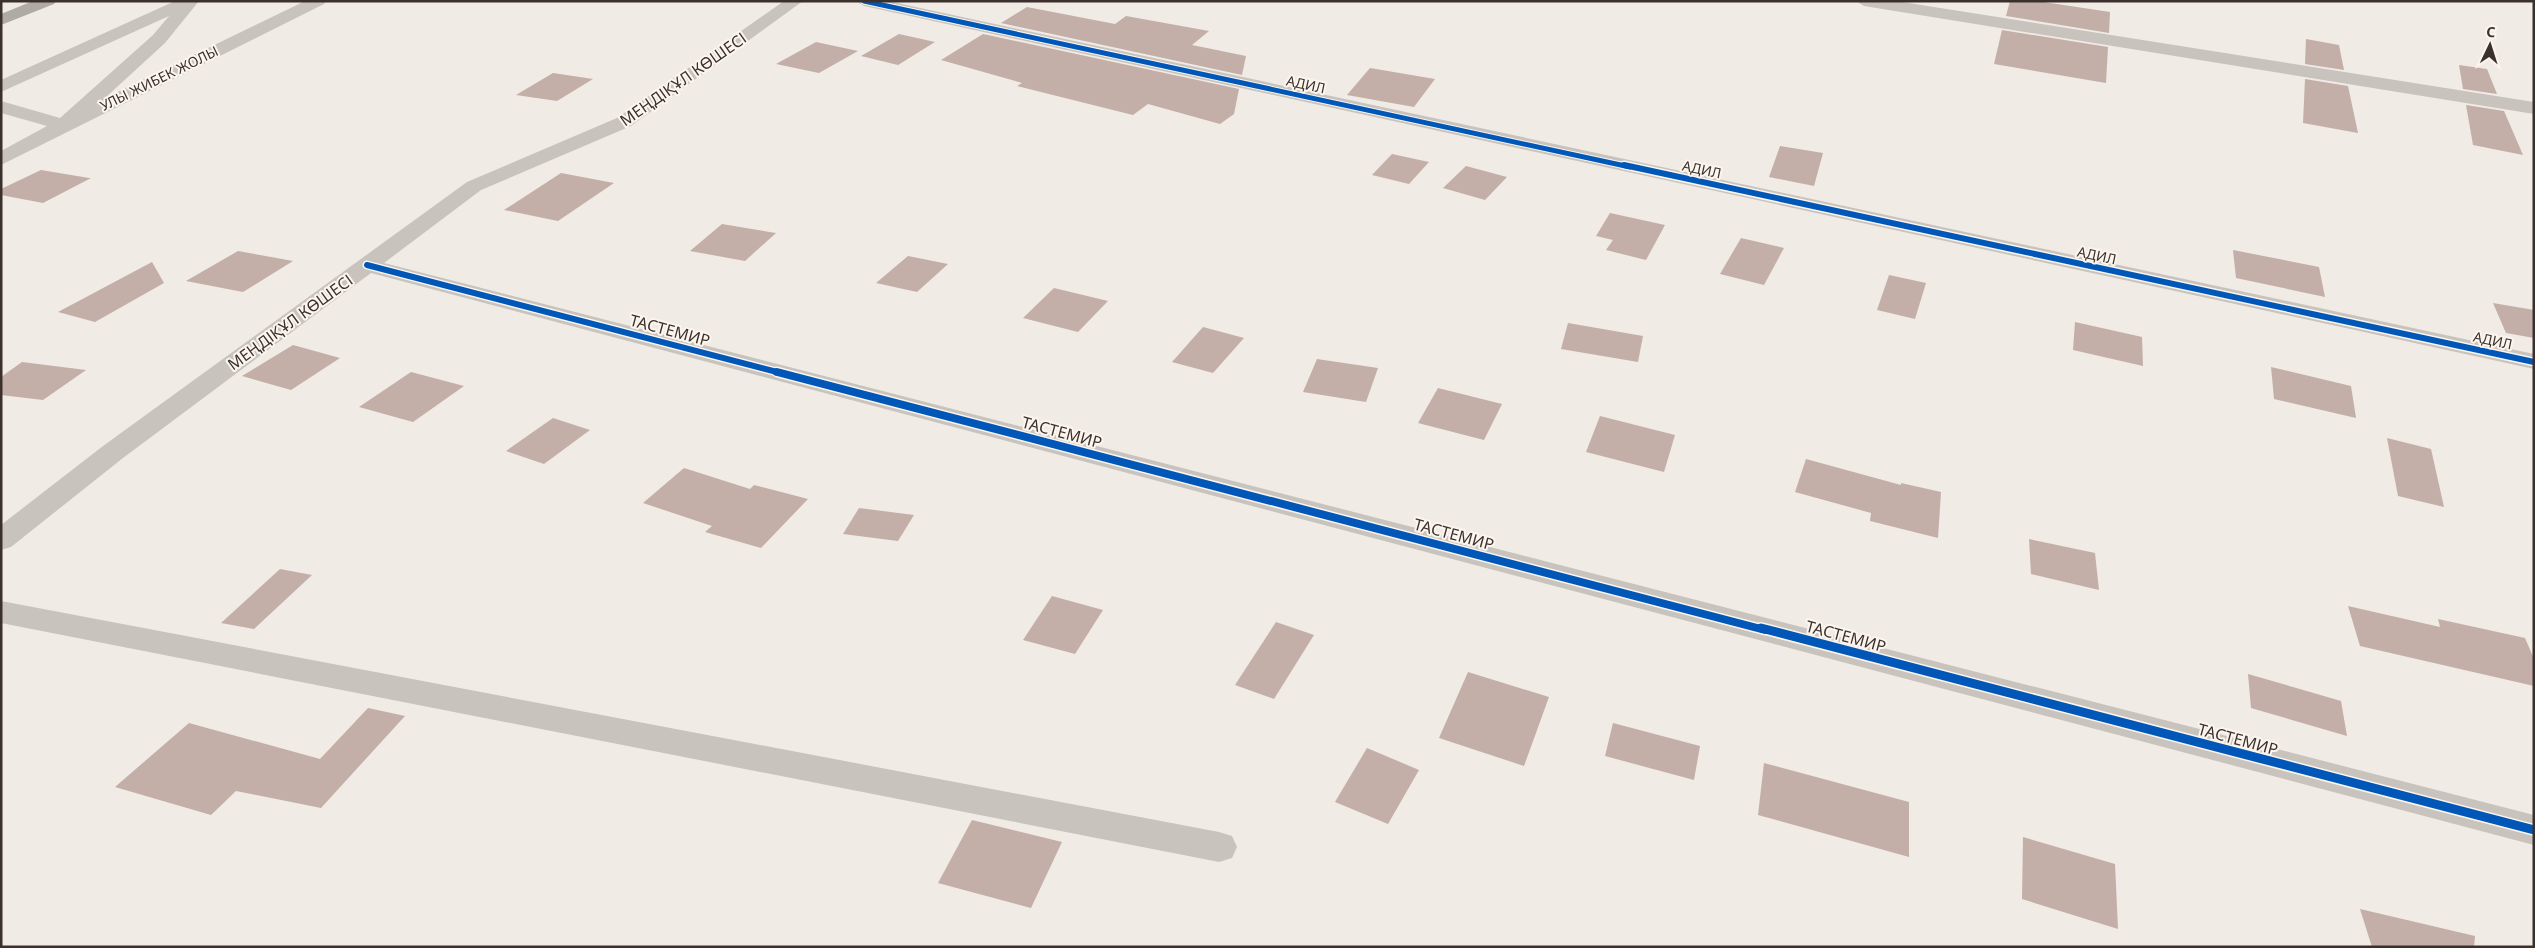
<svg xmlns="http://www.w3.org/2000/svg" width="2535" height="948" font-family="'Noto Sans',sans-serif">
<style>
.building{fill:#c3afa7}
.lines{fill:none;stroke-linecap:round;stroke-linejoin:round}
.minor{fill:#c9c3be;fill-rule:evenodd}
.highway{fill:#afaaa4;fill-rule:evenodd}
.cycleway-far3-casing{stroke:#fbf5ee;stroke-width:7}
.cycleway-far2-casing{stroke:#fbf5ee;stroke-width:9}
.cycleway-far1-casing{stroke:#fbf5ee;stroke-width:11}
.cycleway-casing{stroke:#fbf5ee;stroke-width:12}
.cycleway-far3{stroke:#0057b8;stroke-width:5}
.cycleway-far2{stroke:#0057b8;stroke-width:6}
.cycleway-far1{stroke:#0057b8;stroke-width:8}
.cycleway{stroke:#0057b8;stroke-width:9}
.labels{text-anchor:middle;dominant-baseline:central;stroke-width:4;stroke-linejoin:round;paint-order:stroke}
.far-street-label{font-size:14px;fill:#3b302b;stroke:#fbf5ee}
.street-label{font-size:16px;fill:#3b302b;stroke:#fbf5ee}
</style>
<rect width="100%" height="100%" fill="#f0ebe5"/>
<g class="building">
<path d="M2010,1H2037L2110,12L2109,33L2006,16Z"/>
<path d="M1027,7L1115,24L1126,16L1209,31L1192,45L1246,56L1242,75L1001,23Z"/>
<path d="M2002,30L2108,47L2106,83L1994,64Z"/>
<path d="M899,34L935,42L898,65L861,56Z"/>
<path d="M983,34L1239,89L1234,114L1220,124L1148,104L1133,115L1017,86L1022,83L941,60Z"/>
<path d="M2306,39L2339,45L2344,70L2305,64Z"/>
<path d="M816,42L858,51L819,73L776,64Z"/>
<path d="M2459,65L2487,69L2497,94L2463,89Z"/>
<path d="M1370,68L1435,79L1414,107L1347,95Z"/>
<path d="M553,73L593,79L557,101L516,95Z"/>
<path d="M2305,79L2348,86L2358,133L2303,123Z"/>
<path d="M2466,105L2504,111L2523,155L2473,145Z"/>
<path d="M1780,146L1823,153L1814,186L1769,177Z"/>
<path d="M1392,154L1429,162L1409,184L1372,175Z"/>
<path d="M1466,166L1507,177L1485,200L1443,188Z"/>
<path d="M41,170L89,178H91L43,203L1,195V189Z"/>
<path d="M561,173L614,183L558,221L504,210Z"/>
<path d="M1610,213L1665,225L1646,260L1606,250L1613,240L1596,236Z"/>
<path d="M722,224L776,233L745,261L690,251Z"/>
<path d="M1741,238L1784,248L1764,285L1720,274Z"/>
<path d="M2233,250L2319,267L2325,297L2236,278Z"/>
<path d="M238,251L293,261L243,292L186,281Z"/>
<path d="M908,256L948,264L917,292L876,283Z"/>
<path d="M152,262L164,283L95,322L58,312Z"/>
<path d="M1889,275L1926,283L1915,319L1877,310Z"/>
<path d="M1054,288L1108,301L1078,332L1023,318Z"/>
<path d="M2493,303L2534,310V338L2506,333Z"/>
<path d="M2075,322L2142,337L2143,366L2073,350Z"/>
<path d="M1568,323L1643,336L1638,362L1561,349Z"/>
<path d="M1203,327L1244,338L1213,373L1172,362Z"/>
<path d="M293,345L340,358L291,390L242,376Z"/>
<path d="M1317,359L1378,368L1366,402L1303,392Z"/>
<path d="M22,362L86,370L43,400L1,395V377Z"/>
<path d="M2271,367L2351,386L2356,418L2274,399Z"/>
<path d="M411,372L464,386L413,422L359,407Z"/>
<path d="M1438,388L1502,404L1484,440L1418,423Z"/>
<path d="M1600,416L1675,435L1664,472L1586,452Z"/>
<path d="M553,418L590,430L544,464L506,451Z"/>
<path d="M2387,438L2431,449L2444,507L2398,496Z"/>
<path d="M1806,459L1901,485V483L1941,492L1938,538L1870,521L1871,513L1795,492Z"/>
<path d="M684,468L750,489L754,485L808,499L761,548L705,532L712,526L643,503Z"/>
<path d="M859,508L914,515L898,541L843,534Z"/>
<path d="M2029,539L2095,553L2099,590L2031,574Z"/>
<path d="M280,569L312,575L254,629L221,623Z"/>
<path d="M1052,596L1103,610L1075,654L1023,640Z"/>
<path d="M2348,606L2440,627L2438,619L2525,638L2534,659V686L2360,646Z"/>
<path d="M1276,622L1314,635L1274,699L1235,685Z"/>
<path d="M1468,672L1549,697L1524,766L1439,738Z"/>
<path d="M2248,674L2341,701L2347,736L2251,708Z"/>
<path d="M368,708L405,716L321,808L236,791L211,815L115,787L189,723L320,759Z"/>
<path d="M1613,723L1700,746L1694,780L1605,756Z"/>
<path d="M1367,748L1419,770L1388,824L1335,802Z"/>
<path d="M1764,763L1909,802V857L1758,815Z"/>
<path d="M972,820L1062,842L1031,908L938,883Z"/>
<path d="M2023,837L2115,864L2118,929L2022,899Z"/>
<path d="M2360,909L2475,936L2474,947H2372Z"/>
</g>
<g class="lines">
<g class="minor">
<path d="M175,1H199L165,43L105,98L305,1H326L324,4L1,165V151L47,126L1,113V101L60,118L153,35L169,16L1,92V80Z"/>
<path d="M784,1H803L631,126L481,190L384,263L2534,815V845L371,273L123,458L11,547L1,550V525L103,446L467,182L617,118Z"/>
<path d="M856,1H888L2534,354V369L864,6Z"/>
<path d="M1856,1H1896L2534,102V114L1864,6Z"/>
<path d="M1,601L1219,832L1232,836L1237,847L1232,858L1219,862L1,623Z"/>
</g>
<path class="highway" d="M33,1H56L54,4L1,25V14Z"/>
<defs>
<path id="cycleway-far3" d="M864,1L1630,167"/>
<g id="cycleway-far2">
<path d="M1624,165L2534,362"/>
<path d="M367,265L781,373"/>
</g>
<path id="cycleway-far1" d="M777,372L1765,630"/>
<path id="cycleway" d="M1761,628L2534,830"/>
</defs>
<use href="#cycleway-far3" class="cycleway-far3-casing"/>
<use href="#cycleway-far2" class="cycleway-far2-casing"/>
<use href="#cycleway-far1" class="cycleway-far1-casing"/>
<use href="#cycleway" class="cycleway-casing"/>
<use href="#cycleway-far3" class="cycleway-far3"/>
<use href="#cycleway-far2" class="cycleway-far2"/>
<use href="#cycleway-far1" class="cycleway-far1"/>
<use href="#cycleway" class="cycleway"/>
</g>
<g class="labels">
<g class="far-street-label">
<text transform="translate(159 78) rotate(-26)">УЛЫ ЖИБЕК ЖОЛЫ</text>
<text transform="translate(1306 84) rotate(12)">АДИЛ</text>
<text transform="translate(1702 169) rotate(12)">АДИЛ</text>
<text transform="translate(2097 255) rotate(12)">АДИЛ</text>
<text transform="translate(2493 340) rotate(12)">АДИЛ</text>
</g>
<g class="street-label">
<text transform="translate(683 79) rotate(-35)">МЕҢДІҚҰЛ КӨШЕСІ</text>
<text transform="translate(290 322) rotate(-36)">МЕҢДІҚҰЛ КӨШЕСІ</text>
<text transform="translate(670 330) rotate(15)">ТАСТЕМИР</text>
<text transform="translate(1062 432) rotate(15)">ТАСТЕМИР</text>
<text transform="translate(1454 534) rotate(15)">ТАСТЕМИР</text>
<text transform="translate(1846 636) rotate(15)">ТАСТЕМИР</text>
<text transform="translate(2238 739) rotate(15)">ТАСТЕМИР</text>
</g>
</g>
<rect width="2535" height="948" fill="none" stroke="#3b302b" stroke-width="5"/>
<g transform="translate(2490 45) rotate(4)" stroke="#fbf5ee" stroke-width="4" paint-order="stroke">
<path d="M0-4L9 19L0 12L-9 19Z" fill="#3b302b"/>
<text y="-8" font-size="14" font-weight="bold" text-anchor="middle" fill="#3b302b">С</text>
</g>
</svg>
